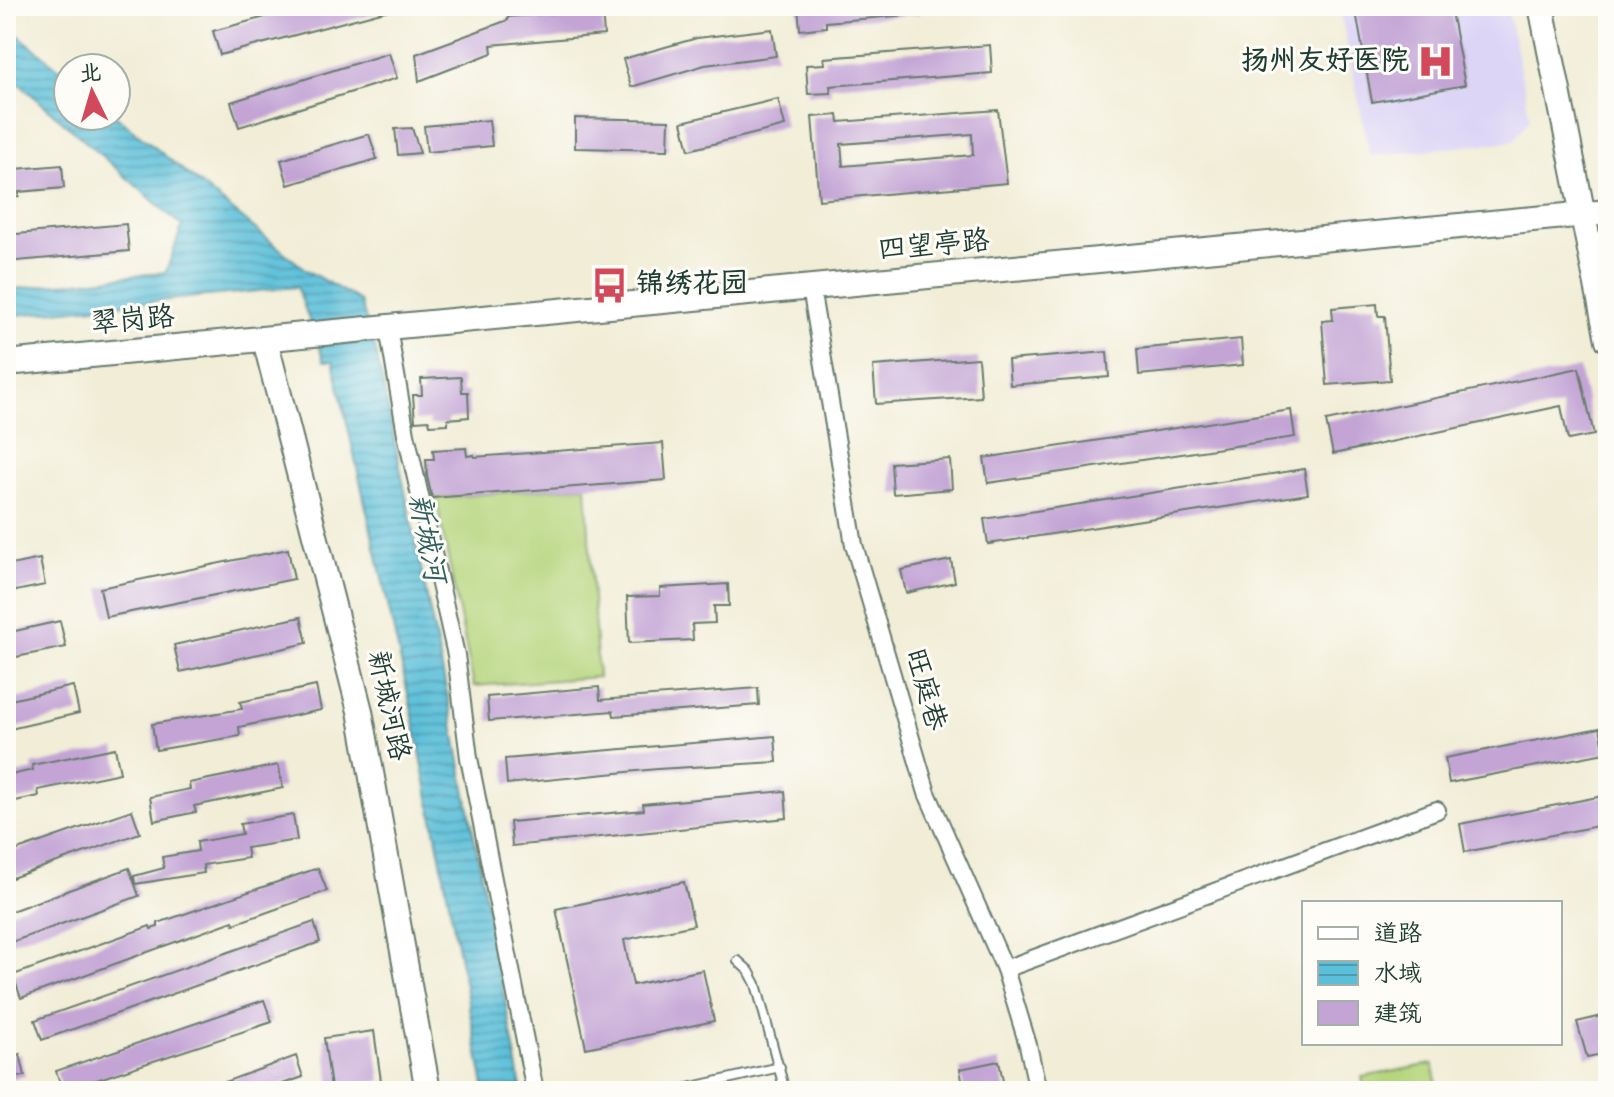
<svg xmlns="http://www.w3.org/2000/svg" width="1614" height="1097" font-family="'Indie Flower','LXGW WenKai TC',sans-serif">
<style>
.built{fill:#ddd5f6}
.pitch{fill:#b6d57d;stroke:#6a8958;stroke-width:2}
.water{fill:url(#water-rules);stroke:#3d7e86;stroke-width:2}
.building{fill:#c3a4d5;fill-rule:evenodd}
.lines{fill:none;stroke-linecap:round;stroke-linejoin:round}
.lane-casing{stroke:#687b6d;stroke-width:12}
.street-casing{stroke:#687b6d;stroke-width:20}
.secondary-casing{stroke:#687b6d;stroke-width:28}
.lane{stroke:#fff;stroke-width:8}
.street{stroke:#fff;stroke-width:16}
.secondary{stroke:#fff;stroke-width:24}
.labels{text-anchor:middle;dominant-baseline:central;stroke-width:6;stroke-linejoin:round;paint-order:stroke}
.poi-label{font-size:28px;font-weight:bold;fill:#1f3d34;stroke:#fdfcf7;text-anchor:end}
.street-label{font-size:28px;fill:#1f3d34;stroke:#fdfcf7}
.water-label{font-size:30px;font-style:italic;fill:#2e5e5d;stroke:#fdfcf7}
</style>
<defs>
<pattern id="water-rules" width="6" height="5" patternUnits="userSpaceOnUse" patternTransform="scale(2)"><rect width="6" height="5" fill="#5bbfd9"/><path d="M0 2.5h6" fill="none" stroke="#4b9cb1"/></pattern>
</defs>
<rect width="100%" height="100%" fill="#fdfcf7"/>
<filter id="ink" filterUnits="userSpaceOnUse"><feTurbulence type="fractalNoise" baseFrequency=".0125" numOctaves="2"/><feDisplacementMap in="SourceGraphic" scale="16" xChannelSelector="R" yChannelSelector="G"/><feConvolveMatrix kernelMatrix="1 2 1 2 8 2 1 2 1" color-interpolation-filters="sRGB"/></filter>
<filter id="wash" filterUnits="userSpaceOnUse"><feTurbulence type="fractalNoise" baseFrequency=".006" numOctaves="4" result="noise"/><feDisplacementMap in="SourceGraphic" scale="32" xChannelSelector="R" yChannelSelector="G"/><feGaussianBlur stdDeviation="1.8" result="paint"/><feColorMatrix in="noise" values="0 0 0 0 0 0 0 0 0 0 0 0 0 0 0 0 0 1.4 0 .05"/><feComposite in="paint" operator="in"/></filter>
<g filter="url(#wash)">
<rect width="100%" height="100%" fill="#f1edd7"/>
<path class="built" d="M1339,6H1507L1530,118L1514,141L1370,156Z"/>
<g class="pitch">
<path d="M586,486L598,677L474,686L436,498Z"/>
<path d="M1433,1064L1438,1091H1365L1362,1077Z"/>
</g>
<path class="water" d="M6,25L68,76V116H116L306,270L360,301L376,351L449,703L522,1091H485L415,725L333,361H324L297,287L6,316V290L166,272L182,226L6,72Z"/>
<g id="blocks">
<g class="building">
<path d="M306,6H389V10L220,55L213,31Z"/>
<path d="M798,6H919V14L826,22V27L800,30Z"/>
<path d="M1355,6H1450L1465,85L1372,102Z"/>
<path d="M602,9L604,35L491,45L492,53L419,81L416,54L508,20V17Z"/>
<path d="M772,29L776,56L705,65L631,87L623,59L697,38Z"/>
<path d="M990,45L992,73L830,86L831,93L808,94L806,65L825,64L824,58Z"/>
<path d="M389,53L397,78L239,127L231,102Z"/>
<path d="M778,99L785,126L689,150L682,122Z"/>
<path d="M998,110L1007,183L819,200L812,117L838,115L839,122ZM972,134L973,155L843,166L841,144Z"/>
<path d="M575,118L669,120L668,150L575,148Z"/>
<path d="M489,120L492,146L427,152L424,126Z"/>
<path d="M412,128L420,153L398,155L395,129Z"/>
<path d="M369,134L377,159L288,185L281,160Z"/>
<path d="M62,165L64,188L19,192V197L6,198V175L17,173L16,169Z"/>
<path d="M126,224L129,251L6,262V235Z"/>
<path d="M1377,304L1378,316H1385L1390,380L1327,385L1322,321L1333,320L1332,308Z"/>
<path d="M1241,339L1243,365L1139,375L1137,349Z"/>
<path d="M1107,352L1109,377L1010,385L1008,360Z"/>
<path d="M978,358L981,397L876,404L873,366Z"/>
<path d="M1579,368L1594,435L1568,440L1561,406L1333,454L1326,421Z"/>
<path d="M461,377L462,392H468L469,417L448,419V424L430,425L429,420L415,421L413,395H422L421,379Z"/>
<path d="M1291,410L1295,437L988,483L984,458Z"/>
<path d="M663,443L666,480L432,498L427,476L426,459H434L433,450L466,448L467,456L474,455V457Z"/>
<path d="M950,459L952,489L893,494L891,463Z"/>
<path d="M1304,469L1308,494L988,544L984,519Z"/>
<path d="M288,549L294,579L106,617L100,588Z"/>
<path d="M40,559L45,585L6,593V566Z"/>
<path d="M951,560L955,582L906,593L901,570Z"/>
<path d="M728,584L729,606H714L715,623L692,624L693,640L629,643L627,597L660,596V588Z"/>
<path d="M301,617L307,643L180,672L174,645Z"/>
<path d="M60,621L66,647L6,659V633Z"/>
<path d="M73,686L79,713L6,730V701Z"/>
<path d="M316,686L321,710L239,727L240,736L156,750L152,724L242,709L240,702Z"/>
<path d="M599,687L600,700L758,688L759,705L614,716L613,711L489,721L487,697Z"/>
<path d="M1600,728L1605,753L1449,783L1445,758Z"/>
<path d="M775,736L777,762L657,769L507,784L505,759Z"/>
<path d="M115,748L120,773L38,790L39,796L6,803V776L33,770L32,765Z"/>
<path d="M278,765L283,788L194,806L196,812L154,821L150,797L190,789L189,783Z"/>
<path d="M785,791L787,818L512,846L510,822L644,810L643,804Z"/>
<path d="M1608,795V824L1465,852L1460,824Z"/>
<path d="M132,810L140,833L6,880V854Z"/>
<path d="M293,815L297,840L246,848L248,858L203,865L204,873L135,884L134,876L164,868L162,857L198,851L197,842L242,834L240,824Z"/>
<path d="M129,868L139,896L6,944V913Z"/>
<path d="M318,868L327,891L234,924L233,921L21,998L13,975L150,926L151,929L158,927V923Z"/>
<path d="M684,882L694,925L624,940L633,985L703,970L714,1021L586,1048L556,909Z"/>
<path d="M314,922L320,942L42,1040L35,1020Z"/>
<path d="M264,1000L272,1022L63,1091L56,1071Z"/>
<path d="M1602,1016L1603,1022L1608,1021V1053L1587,1057L1577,1022Z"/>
<path d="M374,1031L381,1081L331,1088L324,1038Z"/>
<path d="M20,1054L25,1076L6,1079V1057Z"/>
<path d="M296,1056L303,1077L262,1091H200Z"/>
<path d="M999,1061L1005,1091H964L960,1069Z"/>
</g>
</g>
</g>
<g filter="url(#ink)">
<use href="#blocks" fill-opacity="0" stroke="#687b6d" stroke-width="2"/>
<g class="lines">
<defs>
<g id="lane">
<path d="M738,961L749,971L756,984L785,1091"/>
<path d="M675,1091L780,1067"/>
</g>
<g id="street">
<path d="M811,288L854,545L927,793L1005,969L1028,1045L1038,1091"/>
<path d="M388,328L406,434L456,655L469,758L535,1091"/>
<path d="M1005,969L1437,810"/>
</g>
<g id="secondary">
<path d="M1541,6L1608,340"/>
<path d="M265,340L360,711L428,1091"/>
<path d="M6,363L1608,212"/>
</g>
</defs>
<use href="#lane" class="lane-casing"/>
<use href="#street" class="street-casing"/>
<use href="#secondary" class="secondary-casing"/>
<use href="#lane" class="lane"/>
<use href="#street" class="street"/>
<use href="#secondary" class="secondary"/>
</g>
</g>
<defs>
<symbol id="hospital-bare" viewBox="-9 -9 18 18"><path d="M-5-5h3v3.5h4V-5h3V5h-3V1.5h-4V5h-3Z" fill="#d1495b" stroke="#fdfcf7" stroke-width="2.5" paint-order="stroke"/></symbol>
<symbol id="bus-bare" viewBox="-9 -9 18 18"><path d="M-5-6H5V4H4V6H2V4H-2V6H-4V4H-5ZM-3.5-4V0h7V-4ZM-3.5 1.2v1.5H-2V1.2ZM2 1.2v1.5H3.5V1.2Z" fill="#d1495b" stroke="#fdfcf7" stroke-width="2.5" paint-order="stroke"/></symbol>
</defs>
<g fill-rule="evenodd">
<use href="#hospital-bare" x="1410" y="36" width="51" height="51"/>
<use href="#bus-bare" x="584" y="260" width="51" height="51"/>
</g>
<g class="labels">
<g class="poi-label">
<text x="1409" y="62">扬州友好医院</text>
<text x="636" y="285" text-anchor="start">锦绣花园</text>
</g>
<g class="street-label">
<text transform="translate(934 247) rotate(-5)">四望亭路</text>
<text transform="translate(133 322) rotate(-5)">翠岗路</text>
<text transform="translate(924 690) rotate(74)">旺庭巷</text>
<text transform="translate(387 706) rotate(78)">新城河路</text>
</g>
<g class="water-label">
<text transform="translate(425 538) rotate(79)">新城河</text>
</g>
</g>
<rect width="1614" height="1097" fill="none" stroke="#fdfcf7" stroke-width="32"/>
<rect x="1302" y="901" width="260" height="144" fill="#fdfcf7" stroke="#a4b0a9" stroke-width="2"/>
<rect x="1318" y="927" width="40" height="12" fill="#ffffff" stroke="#a4b0a9" stroke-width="2"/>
<text x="1374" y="941" font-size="24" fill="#1f3d34">道路</text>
<rect x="1318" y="961" width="40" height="24" fill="url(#water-rules)" stroke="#a4b0a9" stroke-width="2"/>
<text x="1374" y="981" font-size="24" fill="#1f3d34">水域</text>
<rect x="1318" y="1001" width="40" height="24" fill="#c3a4d5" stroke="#a4b0a9" stroke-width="2"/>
<text x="1374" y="1021" font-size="24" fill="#1f3d34">建筑</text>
<g transform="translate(92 92) rotate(355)"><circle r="38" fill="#fdfcf7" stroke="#a4b0a9" stroke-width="2"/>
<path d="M0-6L14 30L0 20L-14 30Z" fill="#d1495b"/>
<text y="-12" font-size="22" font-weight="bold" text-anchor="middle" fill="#1f3d34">北</text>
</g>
</svg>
